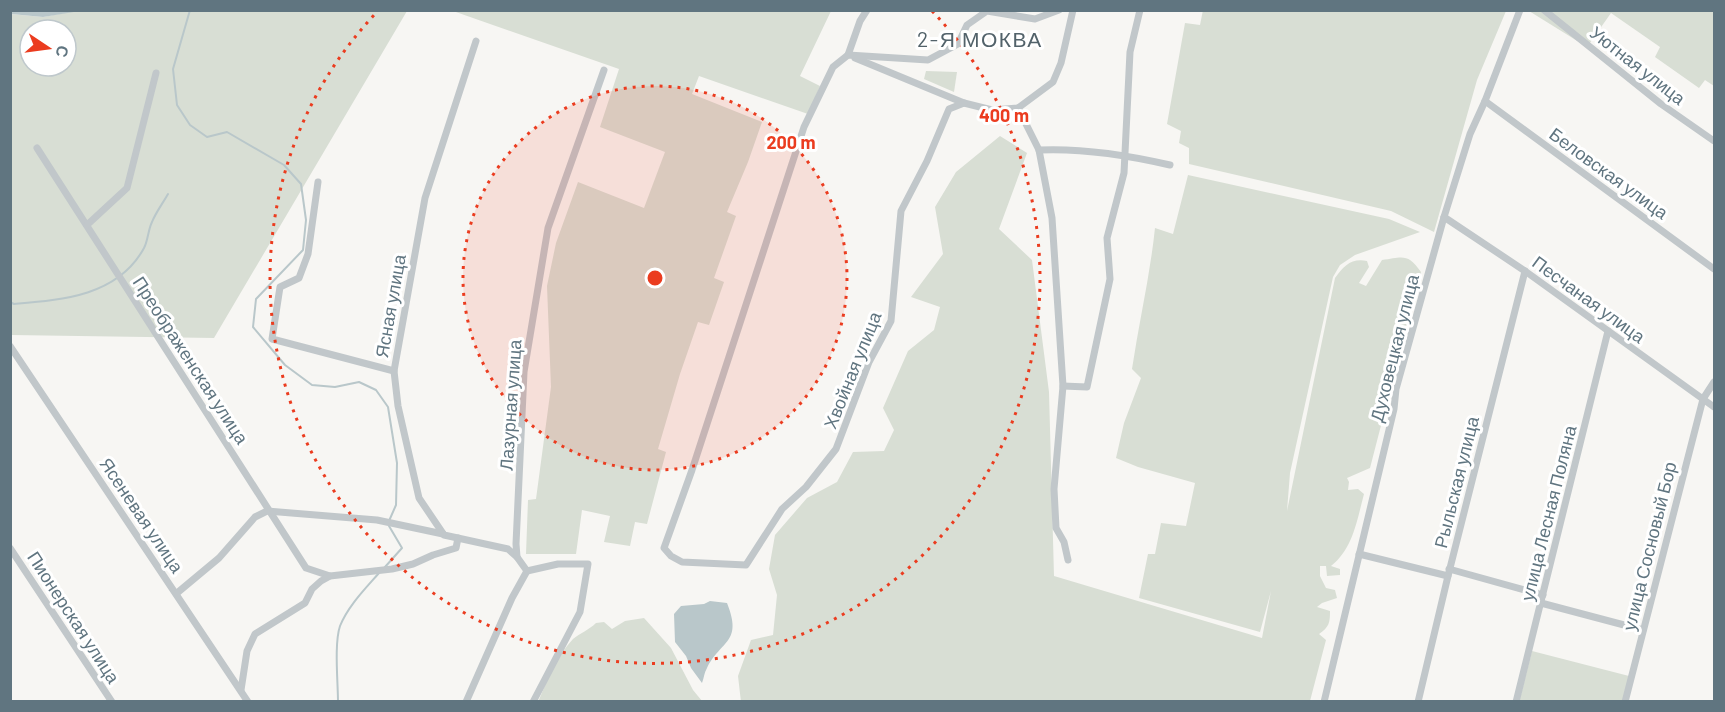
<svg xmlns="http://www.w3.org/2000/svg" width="1725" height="712" font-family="Barlow,sans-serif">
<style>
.green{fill:#d8ded4;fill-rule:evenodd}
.water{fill:#b9c7ca}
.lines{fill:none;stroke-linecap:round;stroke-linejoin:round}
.stream{stroke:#b9c7ca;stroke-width:2}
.minor{stroke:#c1c7ca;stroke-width:7}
.ring{fill:none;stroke:#eb3c1f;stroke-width:3;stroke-dasharray:3 6}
.labels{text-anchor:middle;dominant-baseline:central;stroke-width:6;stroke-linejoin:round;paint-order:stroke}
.street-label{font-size:18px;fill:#607580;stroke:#fff}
.quarter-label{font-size:21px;letter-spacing:1.5px;fill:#52626a;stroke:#fff}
.centre{fill:#eb3c1f;stroke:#fff;stroke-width:3}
.ring-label{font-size:18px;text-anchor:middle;font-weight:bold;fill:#eb3c1f;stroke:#fff;stroke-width:6;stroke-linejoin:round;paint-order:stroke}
</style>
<rect width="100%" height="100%" fill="#f7f6f3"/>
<g class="green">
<path d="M80,10L407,11L214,338L11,335L10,14L43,17ZM30,30H66V66H30Z"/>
<path d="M1203,10L1506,11L1477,80L1434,232L1391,211L1189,164V148L1179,143L1181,131L1167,124L1185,23L1200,25Z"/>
<path d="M453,11H831L800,76L820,86L808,114L699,76L692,94L762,122L748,162L727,212L736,216L714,278L724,282L709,325L698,322L680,374L658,449L666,452L647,524L635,522L630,546L604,542L610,516L582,510L576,554H526L528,500L536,499L551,387L547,286L556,243L578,182L644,208L665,152L600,127L619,69Z"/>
<path d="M1529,11H1714V86L1705,80L1699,88L1655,57L1660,47L1611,13L1587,47Z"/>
<path d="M926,71L957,72L954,92L924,79Z"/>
<path d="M1000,136L1027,153L999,229L1032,260L1049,392L1054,576L1262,638L1271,591L1260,632L1139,598L1148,554H1155L1161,523L1186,526L1195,483L1138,467L1116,458L1124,423L1141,378L1132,369C1139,322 1150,276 1155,228L1173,234L1188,175L1389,219L1420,232L1355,255L1340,265L1333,277L1290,473L1287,511L1335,278C1344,266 1351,258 1367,261L1369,267L1359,283L1366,286L1382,260C1403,257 1408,253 1421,272L1390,386L1382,399L1385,410L1370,468L1347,478L1349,482L1348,490L1358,489L1364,494C1357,520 1353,549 1331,566L1340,569V575L1327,576L1326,566H1320V576L1326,588L1335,590L1337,598L1322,603L1317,607L1330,611C1330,623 1329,627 1319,634L1326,640L1310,701L741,702L738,676L751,640L773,635L777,595L769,569L775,535L807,498L837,482L853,452L884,451L894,430L883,408L908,351L934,330L940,307L911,297L943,254L935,207L956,172Z"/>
<path d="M644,618L671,648L693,690L702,701L538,702C548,679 556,657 573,639C580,633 589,630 596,623L604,622L612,629L625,621Z"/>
<path d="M1532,651L1629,676L1623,701L1519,702Z"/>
</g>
<g class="water">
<path d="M10,11L11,10L80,11L43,17L11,14Z"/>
<path d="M710,601L727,603C743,643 721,640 707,668C704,673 704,678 702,683L691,668L686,656L675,642L674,614L681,606L704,604Z"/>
</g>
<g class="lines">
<g class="stream">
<path d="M190,10L173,69L177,105L190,125L207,137L227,132L284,165L301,184L306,220L303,250L256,299L253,327L285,365L312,385L335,387L359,382L376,390L388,407L397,463L396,505L389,521"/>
<path d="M10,302L14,304C62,300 118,296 144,248C148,241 148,230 152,222C156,212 163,203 168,194"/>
<path d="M385,567L402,548L389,526"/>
<path d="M338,702C338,682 334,644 340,626C348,606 365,589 379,573"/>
</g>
<g class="minor">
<path d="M1544,10L1661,104L1714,141"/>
<path d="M476,41L425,198L394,371L398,406L419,498L444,535L508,549L517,557"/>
<path d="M848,55L860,21L867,10"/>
<path d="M855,58L964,103L992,110L1018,108L1053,82L1061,63L1073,10"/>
<path d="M1485,101L1714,269"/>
<path d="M964,103L949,109L927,161L901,211L891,321L869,362L836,449L806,487L782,509L746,565L682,562L671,556L664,548L692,470L804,127L833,67L848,55L928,60L958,44L967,25L987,11L1035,19L1059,10"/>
<path d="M1018,108L1039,150L1052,218L1063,386L1054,489L1056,528L1064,542L1068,560"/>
<path d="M37,148L306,568L330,576"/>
<path d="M1039,150C1084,148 1127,155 1170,165"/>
<path d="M318,182L308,254L299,278L280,287L272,339L394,371"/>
<path d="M1444,217L1525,271L1714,407"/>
<path d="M87,225L127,188L156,73"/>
<path d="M10,346L248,702"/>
<path d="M1063,386L1087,387L1110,279L1107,238L1124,173L1130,52L1140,10"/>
<path d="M10,548L112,702"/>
<path d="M1359,554L1448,576"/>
<path d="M1449,569L1543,595"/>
<path d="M527,571L558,564H588L580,612L533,702"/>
<path d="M177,593L219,558L255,517L267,511L377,520L443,534"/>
<path d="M1541,603L1643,630"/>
<path d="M241,690L247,651L255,634L305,603L312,589L321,581L330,576L392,569L413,564L433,555L456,548L458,538"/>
<path d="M466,702L512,598L527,571L517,557L516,544L524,372L548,228L604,70"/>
<path d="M1324,702L1394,409L1396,389L1444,217L1470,134L1485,101L1520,10"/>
<path d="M1418,702L1448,576L1525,271"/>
<path d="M1516,702L1608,331"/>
<path d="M1625,702L1703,399L1714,382"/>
</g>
</g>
<circle cx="655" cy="278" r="192" fill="#eb3c1f" fill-opacity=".12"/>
<g class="ring">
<circle cx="655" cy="278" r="192"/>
<path d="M932 11A385 385 0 1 1 378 11"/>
</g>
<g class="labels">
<g class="street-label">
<text transform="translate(1638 65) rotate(38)">Уютная улица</text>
<text transform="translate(1609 173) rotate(36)">Беловская улица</text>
<text transform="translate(1589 299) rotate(36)">Песчаная улица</text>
<text transform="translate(390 306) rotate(-80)">Ясная улица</text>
<text transform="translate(1394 348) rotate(-76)">Духовецкая улица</text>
<text transform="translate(191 360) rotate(57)">Преображенская улица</text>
<text transform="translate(852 370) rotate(-68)">Хвойная улица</text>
<text transform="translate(510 405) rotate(-86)">Лазурная улица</text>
<text transform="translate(1456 482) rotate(-76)">Рыльская улица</text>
<text transform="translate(1548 513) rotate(-76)">улица Лесная Поляна</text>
<text transform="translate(142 515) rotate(56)">Ясеневая улица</text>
<text transform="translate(1649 546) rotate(-76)">улица Сосновый Бор</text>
<text transform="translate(74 617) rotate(57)">Пионерская улица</text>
</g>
<g class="quarter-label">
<text x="980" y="38">2-Я МОКВА</text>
</g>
</g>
<circle cx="655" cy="278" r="9" class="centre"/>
<g class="ring-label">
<text x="1004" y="122">400 m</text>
<text x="791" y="149">200 m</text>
</g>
<rect width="1725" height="712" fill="none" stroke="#607580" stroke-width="24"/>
<g transform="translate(48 48) rotate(103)"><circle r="28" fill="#ffffff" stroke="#bfc8cc" stroke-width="1.5"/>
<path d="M0-4.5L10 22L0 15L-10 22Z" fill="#eb3c1f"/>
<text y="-9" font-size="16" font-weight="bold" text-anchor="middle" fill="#607580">С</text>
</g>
</svg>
